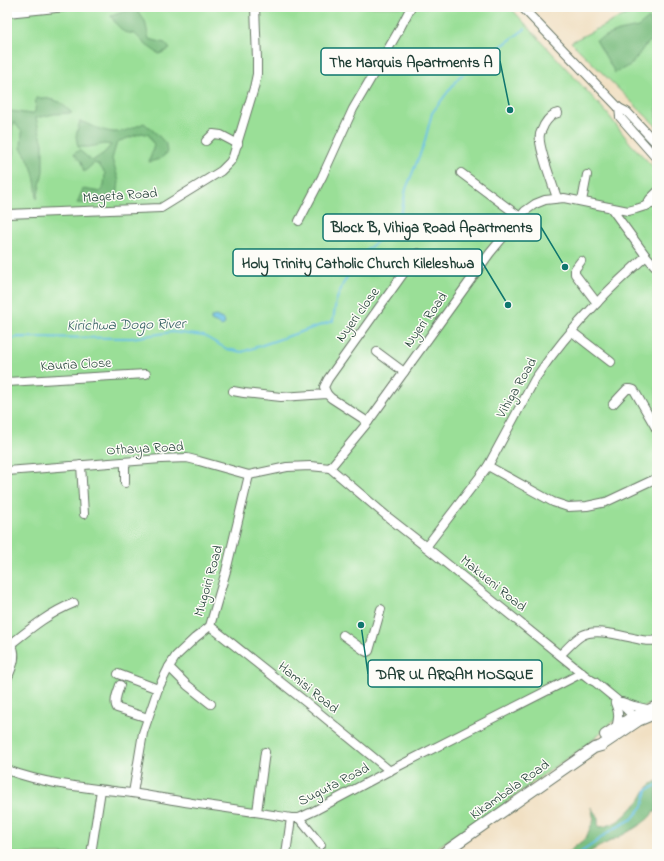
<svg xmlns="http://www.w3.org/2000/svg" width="664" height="861" font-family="'Indie Flower',sans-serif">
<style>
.green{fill:#9adf97;stroke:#5c8e66}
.forest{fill:#7bbe80;stroke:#4d7e5a}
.water{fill:#67c0e4;stroke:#437e8c}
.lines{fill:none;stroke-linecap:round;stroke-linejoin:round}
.stream{stroke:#67c0e4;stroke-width:2}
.minor-casing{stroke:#687666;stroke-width:10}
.major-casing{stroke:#687666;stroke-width:12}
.minor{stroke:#fff;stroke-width:8}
.major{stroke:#fff;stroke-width:10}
.labels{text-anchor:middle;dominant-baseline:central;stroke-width:3;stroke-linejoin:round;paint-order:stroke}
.street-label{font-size:14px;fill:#1f3d34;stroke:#fdfcf7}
.water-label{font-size:15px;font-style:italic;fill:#315e60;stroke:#fdfcf7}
.leader{fill:none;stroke:#0f766e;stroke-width:1.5}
.callout-dot{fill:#0f766e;stroke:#fdfcf7;stroke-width:1.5}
.callout{fill:#fdfcf7;stroke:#0f766e;stroke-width:1.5}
.callout-label{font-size:15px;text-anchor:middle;font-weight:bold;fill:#1f3d34}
</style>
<rect width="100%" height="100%" fill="#fdfcf7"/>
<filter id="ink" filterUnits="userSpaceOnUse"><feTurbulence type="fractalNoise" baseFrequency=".025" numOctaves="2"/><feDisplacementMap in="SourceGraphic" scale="8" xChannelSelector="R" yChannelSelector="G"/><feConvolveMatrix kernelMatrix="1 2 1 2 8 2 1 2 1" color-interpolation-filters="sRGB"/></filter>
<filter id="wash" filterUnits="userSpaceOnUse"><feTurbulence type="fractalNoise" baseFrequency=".012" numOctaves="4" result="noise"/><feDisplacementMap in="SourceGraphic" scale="16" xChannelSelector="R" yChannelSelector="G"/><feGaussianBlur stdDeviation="0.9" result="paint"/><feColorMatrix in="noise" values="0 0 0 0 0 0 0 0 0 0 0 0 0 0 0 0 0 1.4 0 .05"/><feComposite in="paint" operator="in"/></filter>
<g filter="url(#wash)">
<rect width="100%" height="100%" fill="#f1e0c3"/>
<g class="green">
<path d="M7,7H510L606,112L630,143L657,171V701L612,722L587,745L550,770L503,805L427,854H7Z"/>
<path d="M645,7H657V127L571,42L623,16Z"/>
</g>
<g class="forest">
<path d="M135,8L145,21L149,39L165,43L170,49L159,54L146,45L135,34L124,32L116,24L111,16Z"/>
<path d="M649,18L656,36L644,47L632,64L615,73L596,40L619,31L638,27Z"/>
<path d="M36,98H45L60,102L72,113L54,114L36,118L43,144V171L37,199C36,180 33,164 21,148L22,132L14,122C10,132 12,144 14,155L7,165V109L10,111L31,114L35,112Z"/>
<path d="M80,121C90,125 102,131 113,132C123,133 135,127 144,123L156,133L166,144L167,153L160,159L149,162L154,145L149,135L142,133L117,142L112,159L119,181L117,198L99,204L77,203L83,189L100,192L104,186L105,173L99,165L94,163L84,172L81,162L74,154L79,150L92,161L104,153L111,145L105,144L88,147H78L76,136Z"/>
<path d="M657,781V812H653C648,825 607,842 593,850L587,854H564L568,852L586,838L590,828L594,820L591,807L598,818V827C612,827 623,819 632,808C635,806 639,802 641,799C646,790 648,785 657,781Z"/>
</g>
<path class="water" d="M216,316L224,320L225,324L222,326L211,321V317Z"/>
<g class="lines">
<g class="stream">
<path d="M552,8L554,7"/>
<path d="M7,344L16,337L132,338L172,332L204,336L227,349L242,352L333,321L336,301L343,284L356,262L369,248L384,236L392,222L402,210L406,189L424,144L432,113L459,77L525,29"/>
<path d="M578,854L593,844L610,831L632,819L643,806L647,790L657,785"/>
</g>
</g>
</g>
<g filter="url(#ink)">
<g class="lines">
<defs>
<g id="minor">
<path d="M522,7L619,108L620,117L657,159"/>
<path d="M7,13L66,7"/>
<path d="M619,108L627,112L657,144"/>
<path d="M206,141L213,134L221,135L238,144"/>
<path d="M461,173L520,217"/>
<path d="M557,198C553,185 537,145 540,134C541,131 543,128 544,125C547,120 551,114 558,113"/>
<path d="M582,201L587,175"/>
<path d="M646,206L650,199L657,192"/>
<path d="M611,208L646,256L657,268"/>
<path d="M7,214L161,208L221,171L230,162L233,157L254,88L257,74V59L255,7"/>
<path d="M299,221L322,177L353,109L398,32L411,7"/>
<path d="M581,261L575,269V274L597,303"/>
<path d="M571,331L611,362"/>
<path d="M377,352L404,372"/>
<path d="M7,382L146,374"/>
<path d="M233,391L244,393L281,397L327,394L331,398L368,422"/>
<path d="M327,394L324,387L328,379L418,253"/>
<path d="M613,404L627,389H631L634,390L657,430"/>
<path d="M125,462V483"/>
<path d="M81,465L84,514"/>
<path d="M488,466L553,502L568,507L587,506L606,502L657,478"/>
<path d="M330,468L368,422L490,253L525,211L535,204L545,200L564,198L628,211L636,209L655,203L657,201"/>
<path d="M330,468L389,518L426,547L582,673L591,680L595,682L617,700L637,720"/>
<path d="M7,471L161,459L187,458L199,461L249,475L287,467L310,466L330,468"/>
<path d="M426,547L488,466L535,379C553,352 574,327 597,303C612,286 630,271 646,256"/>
<path d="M210,626L307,703L390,771"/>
<path d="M343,635L365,651L367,652L369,651L381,609"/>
<path d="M11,644C31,628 49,613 74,603"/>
<path d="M560,655C567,649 573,641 581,636C594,628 618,635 633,638C641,640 648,642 657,640"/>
<path d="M169,667L187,685L211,704"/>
<path d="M118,674L158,689"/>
<path d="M7,679C12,668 20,651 8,642"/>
<path d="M120,685C118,692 113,701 117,708L148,718"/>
<path d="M622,702L634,706L647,709"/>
<path d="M615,703C619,713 619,717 616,728"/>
<path d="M7,770C47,785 90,788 132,793C152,796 172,800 192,803C225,808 258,812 291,818H299L314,811L385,773L582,673"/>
<path d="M133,793L143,733L158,689L169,667L176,656L195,638L210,626L226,571L249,475"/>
<path d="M257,812L265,752"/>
<path d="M299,818L321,845"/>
<path d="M91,854L101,790"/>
<path d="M286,854L291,818"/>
</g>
<g id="major">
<path d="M605,735L629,719L657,706"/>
<path d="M442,854L594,748L601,746L638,721L657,713"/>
</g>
</defs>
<use href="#minor" class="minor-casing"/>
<use href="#major" class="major-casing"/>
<use href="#minor" class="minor"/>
<use href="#major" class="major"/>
</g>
</g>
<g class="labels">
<g class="street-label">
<text transform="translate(120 196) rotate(-4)">Mageta Road</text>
<text transform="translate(358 315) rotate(-54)">Nyeri close</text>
<text transform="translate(426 320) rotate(-54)">Nyeri Road</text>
<text transform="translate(76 365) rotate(-3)">Kauria Close</text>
<text transform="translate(517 388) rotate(-60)">Vihiga Road</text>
<text transform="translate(145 449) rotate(-3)">Othaya Road</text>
<text transform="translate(209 581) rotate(-74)">Mugoiri Road</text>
<text transform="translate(493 584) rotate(39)">Makueni Road</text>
<text transform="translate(308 688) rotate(39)">Hamisi Road</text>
<text transform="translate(334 785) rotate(-27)">Suguta Road</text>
<text transform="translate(510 790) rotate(-35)">Kikambala Road</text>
</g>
<g class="water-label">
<text transform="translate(126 325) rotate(-1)">Kirichwa Dogo River</text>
</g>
</g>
<path class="leader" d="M510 110L500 61M565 267L541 227M508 305L482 262M361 625L368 674"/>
<g class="callout-dot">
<circle cx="510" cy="110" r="4"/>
<circle cx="565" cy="267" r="4"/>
<circle cx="508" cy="305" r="4"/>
<circle cx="361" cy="625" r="4"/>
</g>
<g class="callout">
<rect x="321" y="48" width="179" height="27" rx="4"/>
<rect x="323" y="214" width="218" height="27" rx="4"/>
<rect x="233" y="249" width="249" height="27" rx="4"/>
<rect x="368" y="660" width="174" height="27" rx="4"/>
</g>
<g class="callout-label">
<text x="411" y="67">The Marquis Apartments A</text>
<text x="432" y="232">Block B, Vihiga Road Apartments</text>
<text x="358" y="268">Holy Trinity Catholic Church Kileleshwa</text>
<text x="455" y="679">DAR UL ARQAM MOSQUE</text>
</g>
<rect width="664" height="861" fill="none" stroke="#fdfcf7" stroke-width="24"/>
</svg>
